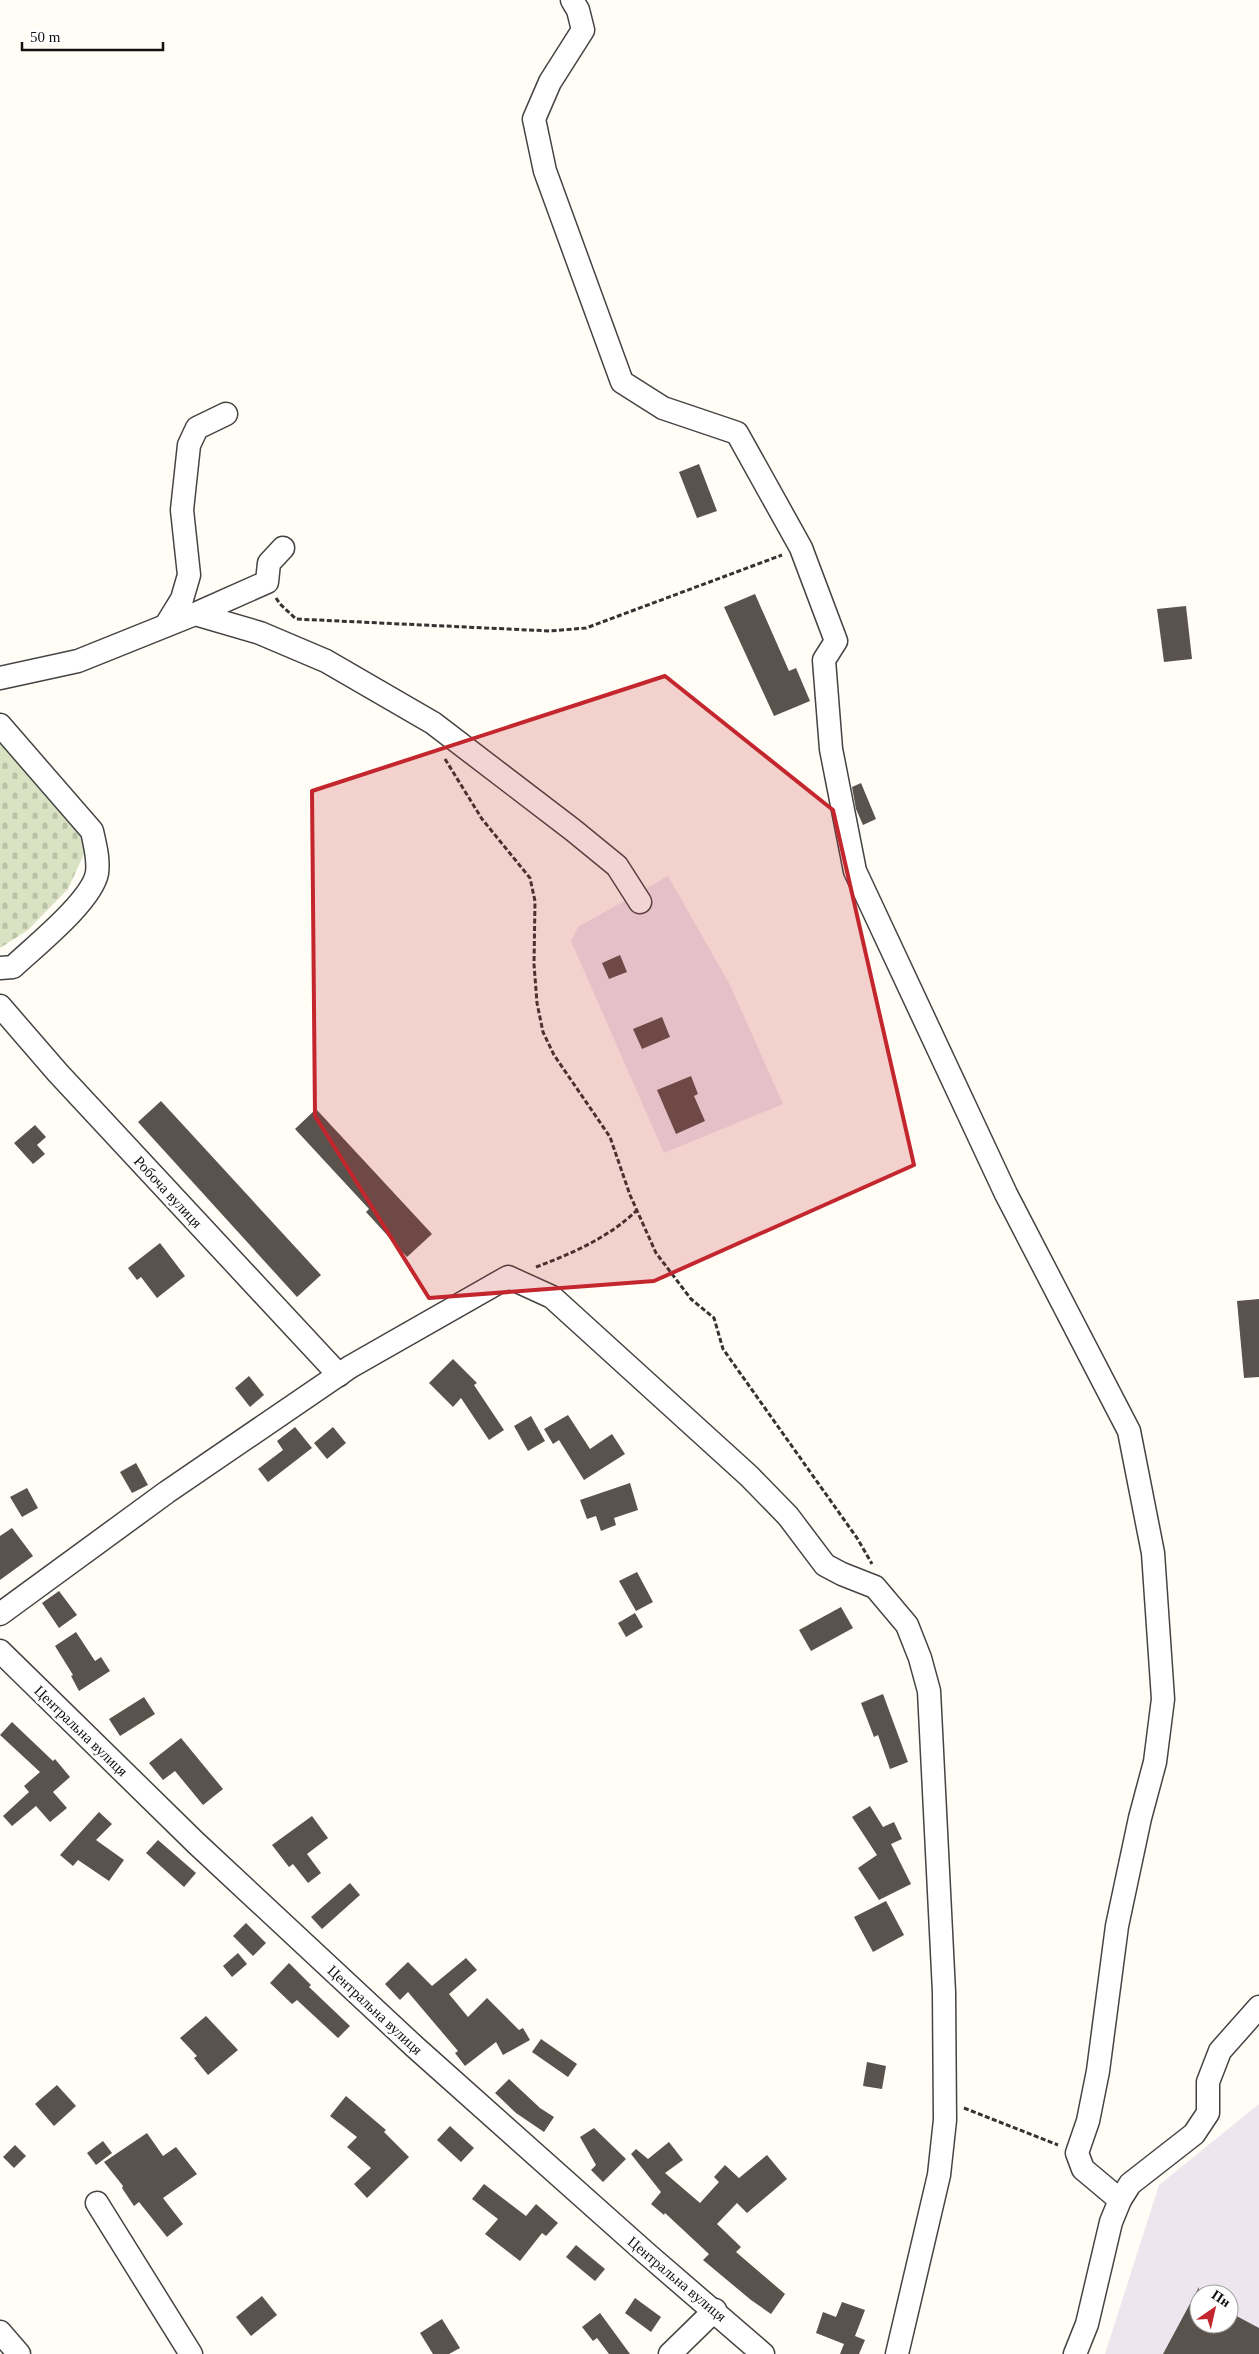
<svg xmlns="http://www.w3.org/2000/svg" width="1259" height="2354" font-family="Georgia,serif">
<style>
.industrial{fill:#eee6ef;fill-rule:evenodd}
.cemetery{fill:url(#cemetery-stones)}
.building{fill:#5a524d}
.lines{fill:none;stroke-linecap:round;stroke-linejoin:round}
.minor-casing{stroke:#444;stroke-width:25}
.path{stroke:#333;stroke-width:3;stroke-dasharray:5 2.5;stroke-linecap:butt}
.minor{stroke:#fff;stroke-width:22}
.marked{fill:#c4262e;fill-opacity:0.2;stroke:#c4262e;stroke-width:4;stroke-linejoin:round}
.labels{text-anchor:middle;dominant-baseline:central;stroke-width:5;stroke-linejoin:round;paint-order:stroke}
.street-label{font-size:15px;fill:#111;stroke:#fff}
</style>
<defs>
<pattern id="cemetery-stones" width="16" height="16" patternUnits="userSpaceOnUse" patternTransform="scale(1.25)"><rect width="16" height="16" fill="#d9e3c4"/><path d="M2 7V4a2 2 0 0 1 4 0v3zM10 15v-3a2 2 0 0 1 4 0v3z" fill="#b9c2a7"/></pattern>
</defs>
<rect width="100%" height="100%" fill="#fffdf5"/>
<g class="industrial">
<path d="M668,876L730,985L783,1104L664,1153L571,941L578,927Z"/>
<path d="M1259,2104V2354H1105L1159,2185ZM1199,2294H1229V2324H1199Z"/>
</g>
<path class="cemetery" d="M0,740L89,843L68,889L28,930L0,948Z"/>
<g class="building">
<path d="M699,464L717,511L697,518L679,472Z"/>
<path d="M755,594L789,671L796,668L810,701L774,716L724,607Z"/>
<path d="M1186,606L1192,659L1164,662L1157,609Z"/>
<path d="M861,783L876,819L863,825L856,809L852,787Z"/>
<path d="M620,955L627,972L609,979L602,963Z"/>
<path d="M662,1017L670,1037L642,1049L633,1029Z"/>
<path d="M691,1076L698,1094L694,1096L705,1121L676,1134L657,1090Z"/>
<path d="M161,1101L321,1275L297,1297L138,1122Z"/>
<path d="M316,1109L432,1234L407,1257L366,1212L369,1209L295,1129Z"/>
<path d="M35,1125L46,1137L37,1145L45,1154L33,1164L14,1143Z"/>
<path d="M160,1243L185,1276L157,1298L141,1277L137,1280L128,1268Z"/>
<path d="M1259,1299V1377L1244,1378L1237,1301Z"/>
<path d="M453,1359L477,1383L474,1385L504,1430L489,1440L461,1398L453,1407L429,1383Z"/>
<path d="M249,1376L264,1395L250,1407L235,1388Z"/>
<path d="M568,1415L590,1449L612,1434L625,1454L584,1480L559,1440L553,1444L544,1429Z"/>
<path d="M531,1416L545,1441L528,1451L514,1426Z"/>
<path d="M295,1427L312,1448L268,1482L258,1469L283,1450L277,1441Z"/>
<path d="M333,1427L346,1443L327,1459L314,1443Z"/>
<path d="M136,1463L148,1485L132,1493L120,1472Z"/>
<path d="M630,1483L638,1510L614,1518L616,1525L601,1531L596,1516L587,1519L580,1500Z"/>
<path d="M27,1488L38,1508L22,1517L10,1497Z"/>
<path d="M12,1528L33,1556L0,1580V1536Z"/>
<path d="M637,1572L653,1602L636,1611L619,1581Z"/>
<path d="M59,1591L77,1615L59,1628L42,1603Z"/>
<path d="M841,1607L853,1628L811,1651L799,1630Z"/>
<path d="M635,1613L643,1627L626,1637L618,1623Z"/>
<path d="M76,1632L95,1661L101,1657L110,1671L79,1691L71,1676L73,1675L55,1646Z"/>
<path d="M883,1694L908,1762L890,1769L878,1735L874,1737L861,1703Z"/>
<path d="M144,1697L155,1714L120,1736L109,1719Z"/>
<path d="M12,1722L53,1761L55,1759L70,1777L53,1792L67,1808L50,1822L36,1806L12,1826L3,1816L29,1792L24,1786L40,1772L0,1735Z"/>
<path d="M181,1738L223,1789L203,1805L175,1771L163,1780L149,1763Z"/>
<path d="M870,1806L883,1827L894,1822L902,1839L891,1844L911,1884L879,1900L858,1868L877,1855L852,1817Z"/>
<path d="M99,1812L112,1824L96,1840L124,1860L109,1881L78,1860L73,1866L60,1855Z"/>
<path d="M312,1816L328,1838L307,1854L321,1873L308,1883L293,1864L289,1867L272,1845Z"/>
<path d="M158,1840L196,1873L184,1887L146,1853Z"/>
<path d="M350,1883L360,1895L322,1929L311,1917Z"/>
<path d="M886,1901L904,1935L873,1952L854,1917Z"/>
<path d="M246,1923L266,1943L253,1956L233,1936Z"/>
<path d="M238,1953L247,1964L232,1977L223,1966Z"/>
<path d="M466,1958L477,1970L449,1994L468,2017L487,1998L519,2030L523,2028L530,2040L503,2055L496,2042L465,2066L455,2053L458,2051L408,1992L400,2000L385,1984L408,1962L432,1986Z"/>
<path d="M289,1963L311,1985L309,1987L350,2026L338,2038L297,2000L292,2004L270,1983Z"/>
<path d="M206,2016L238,2050L208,2075L194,2058L197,2056L180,2038Z"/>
<path d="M541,2039L577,2064L568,2077L532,2052Z"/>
<path d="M867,2062L886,2066L882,2089L863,2086Z"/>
<path d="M509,2079L540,2108L554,2117L544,2132L516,2113L495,2093Z"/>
<path d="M57,2085L76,2106L54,2126L35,2104Z"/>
<path d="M346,2096L386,2130L384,2132L409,2157L367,2198L354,2184L371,2168L347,2147L357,2137L330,2116Z"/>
<path d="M450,2126L474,2148L461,2162L437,2140Z"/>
<path d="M594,2128L626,2159L603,2182L591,2170L596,2165L580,2137Z"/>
<path d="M147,2133L163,2156L176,2147L197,2174L163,2198L183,2224L167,2237L139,2202L134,2206L122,2188L123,2186L104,2162Z"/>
<path d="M103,2141L112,2153L96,2165L87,2153Z"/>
<path d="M669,2142L683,2160L665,2173L700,2203L719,2182L714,2177L725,2165L739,2178L767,2155L787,2179L747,2213L737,2203L717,2224L741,2247L736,2252L785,2294L771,2314L751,2300L703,2260L709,2254L665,2213L664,2215L651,2204L661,2192L631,2154L636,2149L648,2159Z"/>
<path d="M15,2145L26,2156L14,2168L3,2157Z"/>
<path d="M484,2184L526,2216L536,2204L558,2223L546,2236L542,2233L520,2261L485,2234L498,2219L472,2199Z"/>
<path d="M576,2245L605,2269L595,2281L566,2257Z"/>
<path d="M1199,2287V2324H1229V2312L1259,2328V2354H1163Z"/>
<path d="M262,2296L277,2315L251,2336L236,2317Z"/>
<path d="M635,2298L661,2317L651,2332L625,2313Z"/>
<path d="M842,2302L865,2310L855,2336L865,2340L859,2354H840L844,2344L816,2333L823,2312L836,2317Z"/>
<path d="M600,2313L630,2354H609L597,2338L593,2341L582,2327Z"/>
<path d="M442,2319L460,2348L449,2354H433L420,2333Z"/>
</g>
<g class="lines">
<defs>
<g id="minor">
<path d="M572,0L578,10L583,30L550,82L534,119L545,171L622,382L663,408L737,433L801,548L836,641L824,660L831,749L855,871L1006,1194L1129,1431L1153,1553L1163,1699L1155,1762L1140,1818L1117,1926L1098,2071L1088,2121L1077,2153L1083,2169L1120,2200"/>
<path d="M195,614L267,582L269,563L283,548"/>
<path d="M166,625L182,599L189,575L182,510L189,445L197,428L226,414"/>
<path d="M0,678L78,661L195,614L260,633L326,661L433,723L573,830L617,866L640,902"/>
<path d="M0,725L92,831C95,845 99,859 97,873C92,901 34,947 13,967L0,968"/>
<path d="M0,1006L58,1073L339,1375"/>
<path d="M0,1614L167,1492L350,1367L508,1277L552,1297L749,1476L788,1516L825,1565L842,1574L875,1587L907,1625L920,1658L929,1691L931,1731L944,1992L945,2120L939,2175L897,2354"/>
<path d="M0,1651L196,1843L415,2047L646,2253L763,2354"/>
<path d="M97,2203L191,2354"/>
<path d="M0,2332L19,2354"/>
<path d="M670,2354L715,2310"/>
<path d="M1075,2354L1087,2324L1111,2222L1120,2200L1130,2184L1194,2134L1208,2113V2082L1220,2051L1259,2007"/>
</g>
</defs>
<use href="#minor" class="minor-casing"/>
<g class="path">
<path d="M276,598L280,604L296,619L550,631L586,628L782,555"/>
<path d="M445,759L482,819L530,878L535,901L534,964L537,1003L543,1032L554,1055L610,1137L630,1195L656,1253L691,1299L714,1318L723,1349L857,1538L872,1564"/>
<path d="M536,1267C571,1254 610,1237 637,1210"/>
<path d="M964,2108L1058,2145"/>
</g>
<use href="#minor" class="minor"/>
</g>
<path class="marked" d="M665,676L833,810L914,1165L654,1281L429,1298L315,1116L312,791Z"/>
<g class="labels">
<g class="street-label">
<text transform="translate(168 1192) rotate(47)">Робоча вулиця</text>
<text transform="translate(81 1731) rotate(44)">Центральна вулиця</text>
<text transform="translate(375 2010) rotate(43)">Центральна вулиця</text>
<text transform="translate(677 2279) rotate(40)">Центральна вулиця</text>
</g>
</g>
<g transform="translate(1214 2309) rotate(34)"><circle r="24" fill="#ffffff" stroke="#a0a0a0"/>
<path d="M0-4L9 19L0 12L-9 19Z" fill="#c4262e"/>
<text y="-8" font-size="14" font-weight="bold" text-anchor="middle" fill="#111111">Пн</text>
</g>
<path d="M22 42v8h141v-8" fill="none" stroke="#111111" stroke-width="2.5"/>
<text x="30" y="42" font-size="15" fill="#111111" stroke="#ffffff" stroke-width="4" paint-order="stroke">50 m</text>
</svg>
